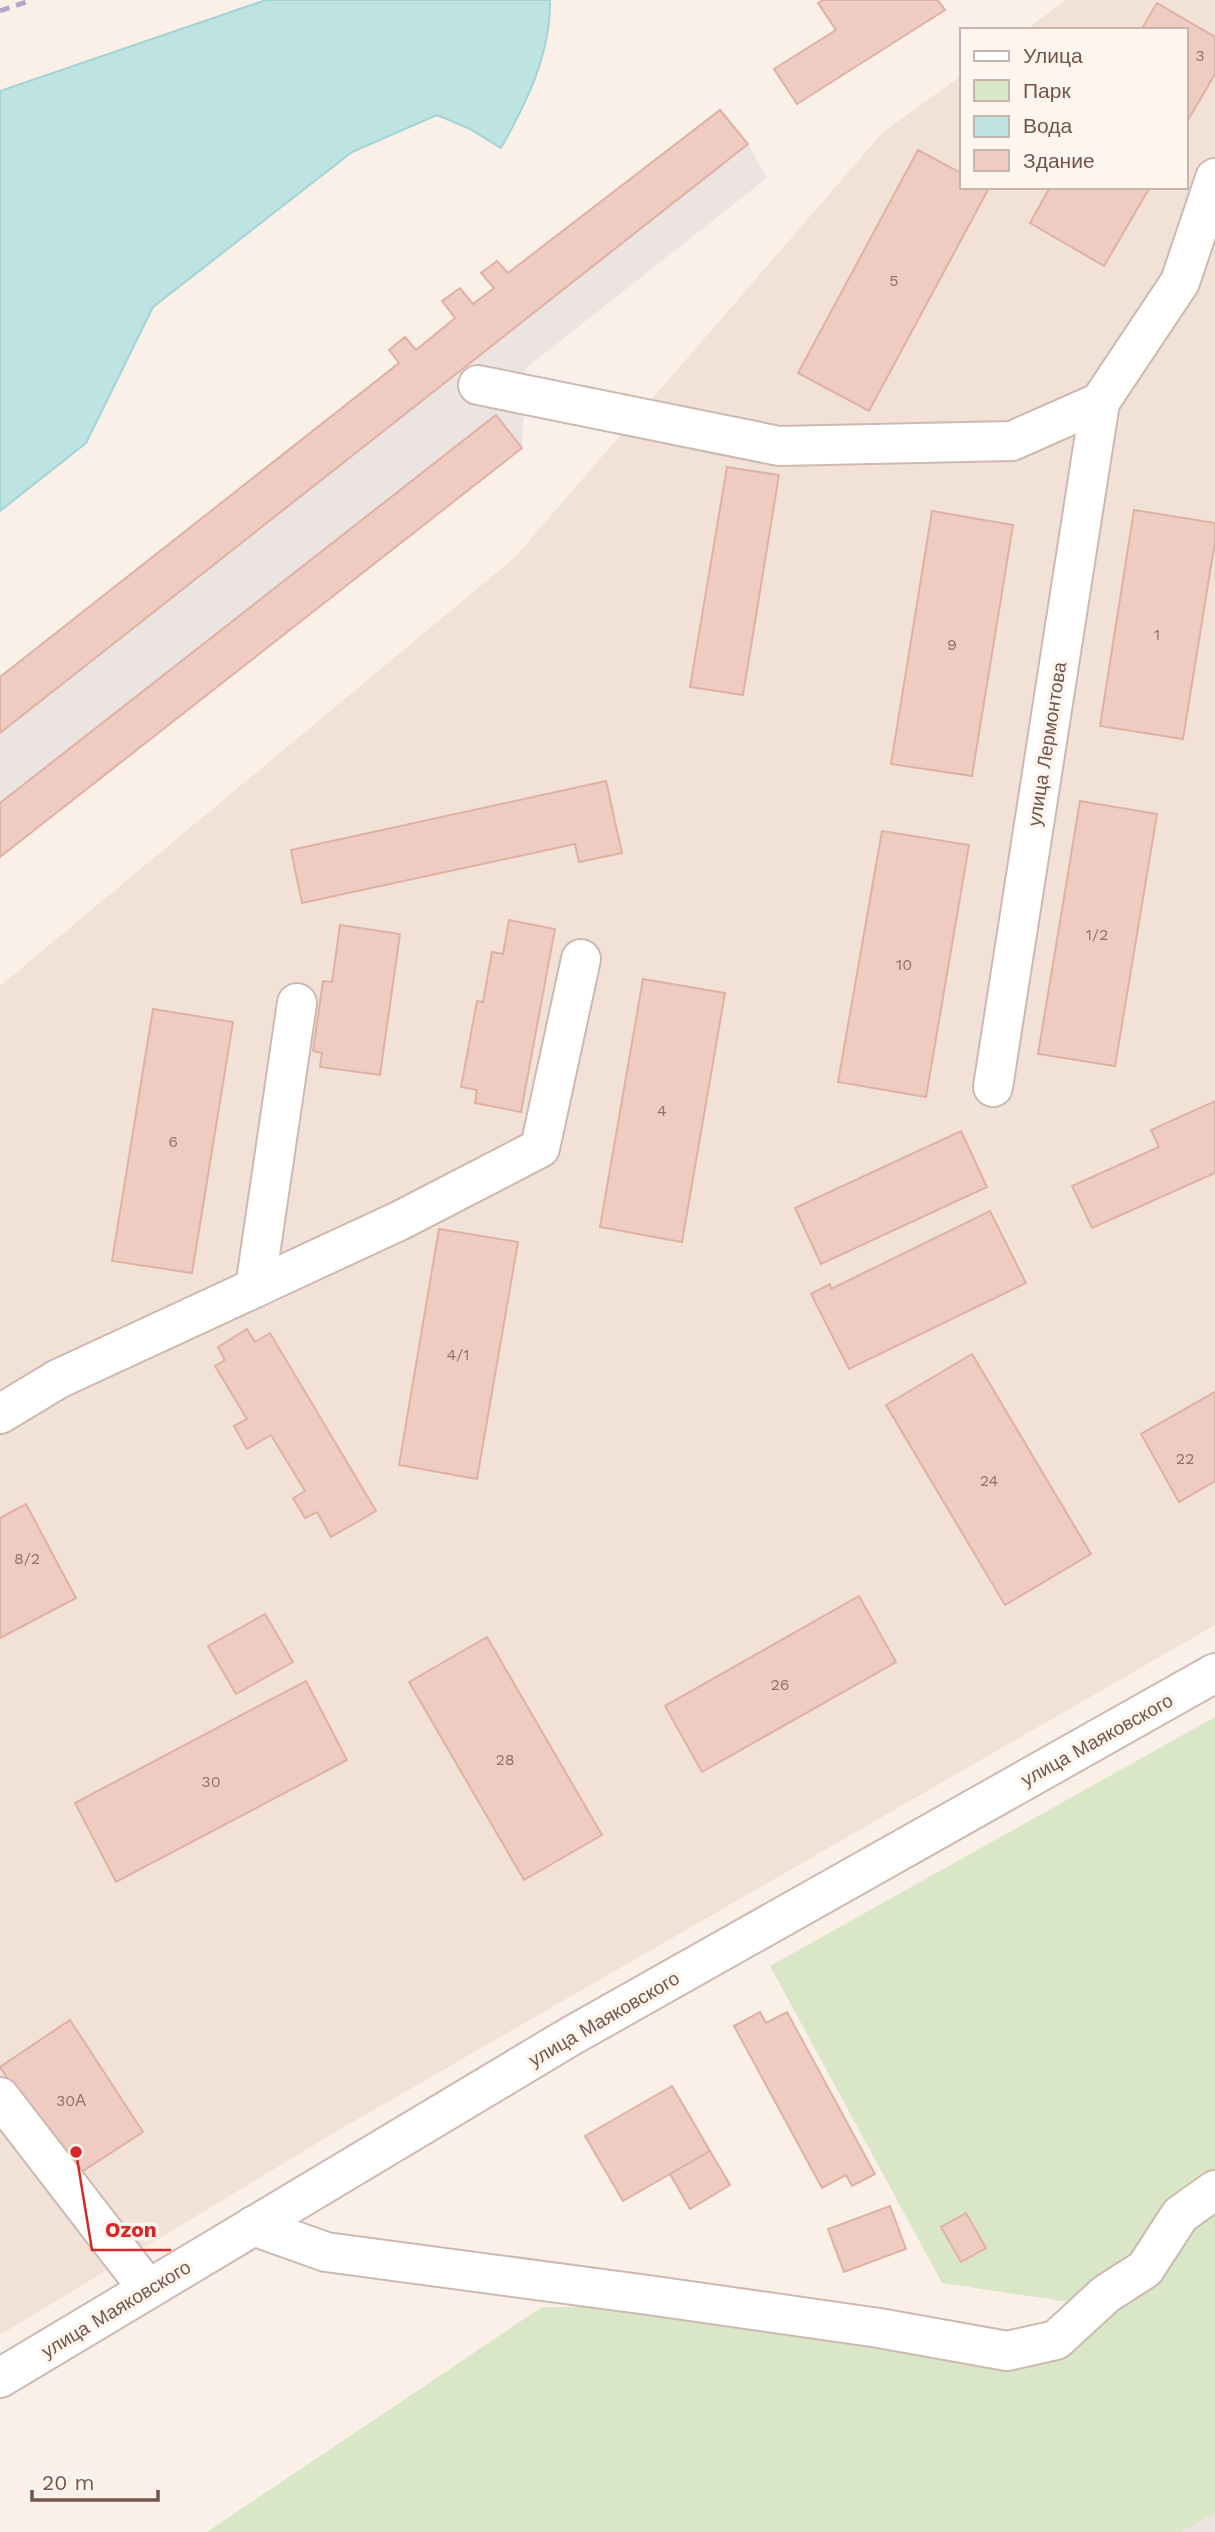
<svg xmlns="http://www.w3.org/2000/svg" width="1215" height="2532" font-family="'Work Sans',sans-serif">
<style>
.residential{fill:#f2e1d6}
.industrial{fill:#ebe4e0}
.green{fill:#d9e7c7}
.water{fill:#bde3e3;stroke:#a4d3d4;stroke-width:2}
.building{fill:#eeccc1;stroke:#dfb1a3;stroke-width:2}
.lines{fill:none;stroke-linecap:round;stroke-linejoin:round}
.minor-casing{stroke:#ceb9b1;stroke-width:42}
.minor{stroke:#fff;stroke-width:38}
.rail{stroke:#b2a6c4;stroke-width:5;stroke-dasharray:10 7;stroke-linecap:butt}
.labels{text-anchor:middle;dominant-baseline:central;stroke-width:7;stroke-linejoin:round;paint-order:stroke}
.number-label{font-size:16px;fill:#91736a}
.street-label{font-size:19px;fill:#72554d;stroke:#fef5ed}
.leader{fill:none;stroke:#d62828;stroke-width:2.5}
.callout-dot{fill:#d62828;stroke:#fef5ed;stroke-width:2.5}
.callout-label{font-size:21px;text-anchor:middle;font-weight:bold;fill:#d62828;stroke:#fef5ed;stroke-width:7;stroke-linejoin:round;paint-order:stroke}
</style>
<rect width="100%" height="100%" fill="#fbf0e7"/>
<path class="residential" d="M1066,0H1215V1625L332,2134L0,2335V986L515,557L883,132L961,76V187H1185V30H1025Z"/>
<g class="industrial">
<path d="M720,110L748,144L767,178L526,368L522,448L0,857V677L399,363L389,350L405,337L416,349L455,319L442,301L460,288L473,304L493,289L481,273L497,261L509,273Z"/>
<path d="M1215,2513V2532H1181Z"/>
</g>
<path class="green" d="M1215,1717V2513L1181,2532H207L542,2307H664L1024,2363L1102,2307L942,2283L770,1966Z"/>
<path class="water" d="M266,0H550C551,53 527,102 501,148L470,129L437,115L352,152L153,307L86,443L0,511V91Z"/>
<g class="building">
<path d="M823,0H938L945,10L797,104L774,69L836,30L818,3Z"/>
<path d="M1157,3L1215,37V74L1185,125V30H1141Z"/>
<path d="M720,110L748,144L0,733V677L399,363L389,350L405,337L416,350L455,318L442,301L460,288L473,304L494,288L481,273L497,261L508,273Z"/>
<path d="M918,150L961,173V187L989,188L869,411L798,373Z"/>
<path d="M1050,187H1150L1104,266L1030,223Z"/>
<path d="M496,415L522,448L0,857V803Z"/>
<path d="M727,467L779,475L743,695L690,687Z"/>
<path d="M1134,510L1215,523V541L1183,739L1100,726Z"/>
<path d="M932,511L1013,525L972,776L891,764Z"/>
<path d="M606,781L622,853L579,862L575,844L302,903L291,850Z"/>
<path d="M1080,801L1157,814L1115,1066L1038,1054Z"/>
<path d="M882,831L969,845L926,1097L838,1082Z"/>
<path d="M509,920L555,929L521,1112L475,1103L477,1090L461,1087L477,1001L483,1002L492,952L503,954Z"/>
<path d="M340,925L400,934L380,1075L320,1067L322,1053L313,1051L323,981L332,982Z"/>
<path d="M643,979L725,993L682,1242L600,1227Z"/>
<path d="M153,1009L233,1022L192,1273L112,1261Z"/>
<path d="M1215,1101V1173L1092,1228L1072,1186L1159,1147L1151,1130Z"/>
<path d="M961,1131L987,1187L821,1264L795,1208Z"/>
<path d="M990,1211L1026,1283L849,1369L811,1294L830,1284L831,1289Z"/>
<path d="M439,1229L518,1242L477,1479L399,1465Z"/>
<path d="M247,1329L255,1342L270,1333L376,1511L331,1537L317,1512L305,1518L293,1498L305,1491L271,1435L247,1449L234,1426L247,1419L215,1366L225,1360L218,1347Z"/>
<path d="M972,1354L1091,1554L1005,1605L886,1405Z"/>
<path d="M1215,1392V1481L1179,1502L1141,1434Z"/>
<path d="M26,1504L76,1598L0,1638V1518Z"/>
<path d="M859,1596L896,1662L702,1772L665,1706Z"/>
<path d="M265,1614L293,1662L236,1694L208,1646Z"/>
<path d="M487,1637L602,1835L524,1880L409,1682Z"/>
<path d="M306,1681L347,1760L116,1882L75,1803Z"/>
<path d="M760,2012L766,2023L787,2012L875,2174L852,2186L846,2175L822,2188L734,2026Z"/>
<path d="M70,2020L143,2132L72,2178L0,2067Z"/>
<path d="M672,2086L710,2151L623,2201L585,2136Z"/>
<path d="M710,2151L730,2185L690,2209L670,2174Z"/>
<path d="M890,2206L906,2249L844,2272L828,2229Z"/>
<path d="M966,2213L986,2248L961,2262L941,2227Z"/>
</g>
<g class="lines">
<defs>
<g id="minor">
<path d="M478,385L779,446L1012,441L1100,402L1180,282L1215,178"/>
<path d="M993,1087L1100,402"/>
<path d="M255,1288L297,1003"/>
<path d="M0,1414L58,1379L399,1221L540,1148L581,959"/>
<path d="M0,2097L148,2289"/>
<path d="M253,2226L326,2252L648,2295L879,2328L1007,2351L1056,2340L1106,2294L1145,2269L1180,2215L1215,2190"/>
<path d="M0,2378L571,2036L1215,1673"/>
</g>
</defs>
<use href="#minor" class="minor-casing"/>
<use href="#minor" class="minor"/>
<path class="rail" d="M0,11L32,0"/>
</g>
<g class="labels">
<g class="number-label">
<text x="1200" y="55">3</text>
<text x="894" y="280">5</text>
<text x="1157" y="634">1</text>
<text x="952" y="644">9</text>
<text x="1097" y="934">1/2</text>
<text x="904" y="964">10</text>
<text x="662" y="1110">4</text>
<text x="173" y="1141">6</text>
<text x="458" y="1354">4/1</text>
<text x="1185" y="1458">22</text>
<text x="989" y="1480">24</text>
<text x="27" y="1558">8/2</text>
<text x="780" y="1684">26</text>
<text x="505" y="1759">28</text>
<text x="211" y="1781">30</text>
<text x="71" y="2100">30А</text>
</g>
<g class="street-label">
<text transform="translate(1047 744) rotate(-81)">улица Лермонтова</text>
<text transform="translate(1097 1740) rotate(-29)">улица Маяковского</text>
<text transform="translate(604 2019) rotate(-30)">улица Маяковского</text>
<text transform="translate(116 2309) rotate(-31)">улица Маяковского</text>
</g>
</g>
<path class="leader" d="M76 2152L92 2250H171"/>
<circle class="callout-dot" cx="76" cy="2152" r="7"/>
<g class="callout-label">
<text x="131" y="2237">Ozon</text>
</g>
<rect x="960" y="28" width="228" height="161" fill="#fef5ed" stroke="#c6b5ad" stroke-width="2"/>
<rect x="974" y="51" width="35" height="10" fill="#ffffff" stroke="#c6b5ad" stroke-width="2"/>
<text x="1023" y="63" font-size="21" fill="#72554d">Улица</text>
<rect x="974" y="80" width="35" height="21" fill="#d9e7c7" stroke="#c6b5ad" stroke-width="2"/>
<text x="1023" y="98" font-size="21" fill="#72554d">Парк</text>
<rect x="974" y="116" width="35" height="21" fill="#bde3e3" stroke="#c6b5ad" stroke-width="2"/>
<text x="1023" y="133" font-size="21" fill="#72554d">Вода</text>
<rect x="974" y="150" width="35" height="21" fill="#eeccc1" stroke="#c6b5ad" stroke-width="2"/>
<text x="1023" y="168" font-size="21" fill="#72554d">Здание</text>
<path d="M32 2490v10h126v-10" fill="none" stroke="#72554d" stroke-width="3.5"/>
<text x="42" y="2490" font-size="21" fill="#72554d" stroke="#fef5ed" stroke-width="5" paint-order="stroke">20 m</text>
</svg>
